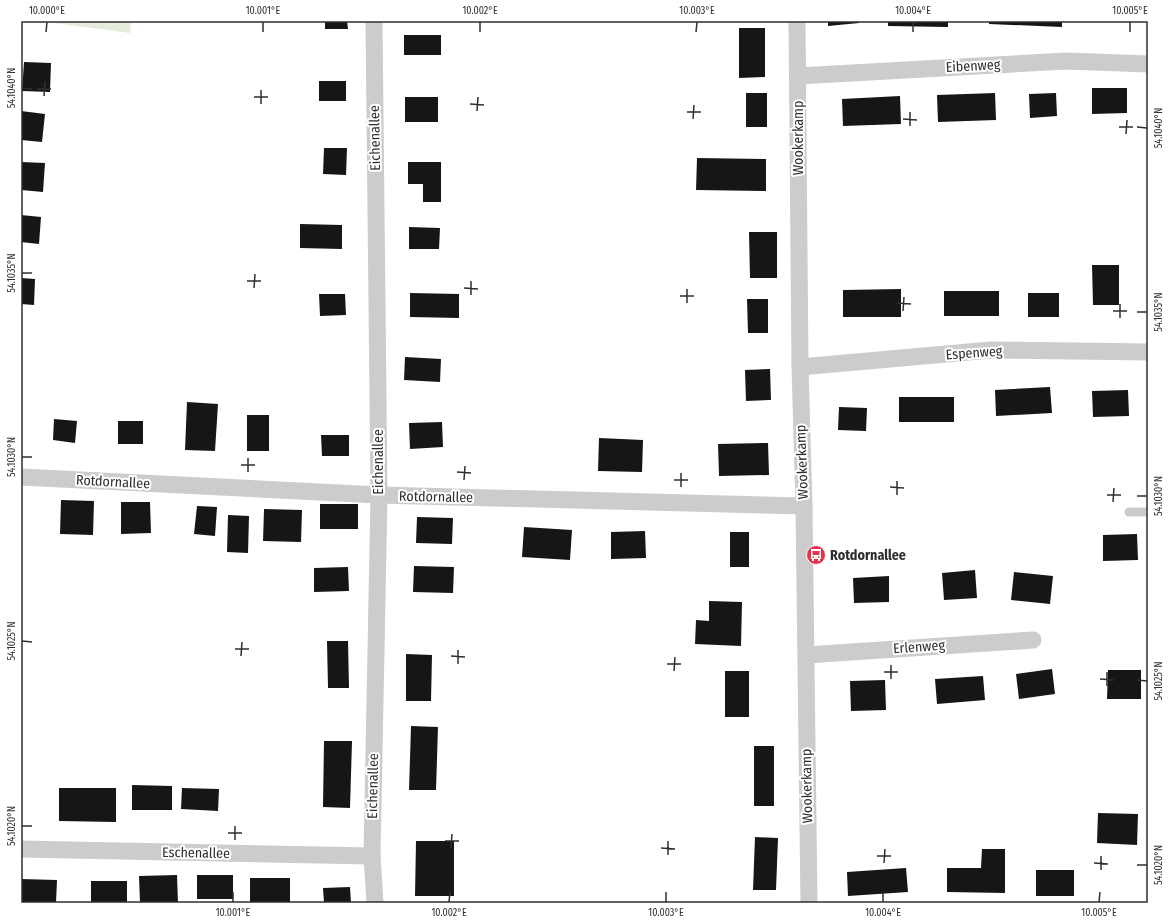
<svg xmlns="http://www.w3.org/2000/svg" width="1169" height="924" font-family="'Fira Sans Condensed',sans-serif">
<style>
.green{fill:#e6ecdd}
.building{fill:#161616}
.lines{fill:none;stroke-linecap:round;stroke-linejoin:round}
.lane{stroke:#ccc;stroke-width:9}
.street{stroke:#ccc;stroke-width:17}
.ticks{fill:none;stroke:#2f2f2f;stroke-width:1.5}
.labels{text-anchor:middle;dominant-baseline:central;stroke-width:4;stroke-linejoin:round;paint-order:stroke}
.street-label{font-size:14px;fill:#2f2f2f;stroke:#fff}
.poi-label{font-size:14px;font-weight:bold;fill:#2f2f2f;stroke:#fff;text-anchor:start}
.neatline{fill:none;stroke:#2f2f2f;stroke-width:1.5}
.ticks-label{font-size:10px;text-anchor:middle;fill:#2f2f2f}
</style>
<rect width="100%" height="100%" fill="#fff"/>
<path class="green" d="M38,21H131L130,33Z"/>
<g class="building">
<path d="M325,21H347L348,29H325Z"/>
<path d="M828,21H859V23L828,26Z"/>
<path d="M888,21H948V27L888,26Z"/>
<path d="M989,21H1062V27L989,24Z"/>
<path d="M739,28H765V77L739,78Z"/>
<rect x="404" y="35" width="37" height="20"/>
<path d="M24,62L51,63L50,92L22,91Z"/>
<rect x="319" y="81" width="27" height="20"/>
<path d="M1092,88H1127V113L1092,114Z"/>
<rect x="746" y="93" width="21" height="34"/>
<path d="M995,93L996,120L938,122L937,95Z"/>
<path d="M1056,93L1057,116L1030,118L1029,94Z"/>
<path d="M900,96L901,124L843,126L842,99Z"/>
<rect x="405" y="97" width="33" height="25"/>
<path d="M21,111L45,114L42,142L21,140Z"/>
<path d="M324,148H347L346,175L323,174Z"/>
<path d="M697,158L766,159V191L696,190Z"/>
<path d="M21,162L45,163L43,192L21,190Z"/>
<path d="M408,162H441V202H423V184H408Z"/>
<path d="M21,215L41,217L39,244L21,242Z"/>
<path d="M300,224L342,225V249L300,248Z"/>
<path d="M409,227L440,228L439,249H409Z"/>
<path d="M749,232H777V278H750Z"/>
<path d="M1092,265H1119V305H1093Z"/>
<path d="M21,278L35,279L34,305L21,304Z"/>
<path d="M901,289V317H843V290Z"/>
<rect x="944" y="291" width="55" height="25"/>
<path d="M410,293L459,294V318L410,317Z"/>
<rect x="1028" y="293" width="31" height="24"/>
<path d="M319,294H345L346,315L320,316Z"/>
<path d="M747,299H768V333H748Z"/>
<path d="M405,357L441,359L440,382L404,380Z"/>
<path d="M770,369L771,400L746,401L745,370Z"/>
<path d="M1050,387L1052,413L996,416L995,390Z"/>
<path d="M1128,390L1129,416L1093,417L1092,391Z"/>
<rect x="899" y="397" width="55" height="25"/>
<path d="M187,402L218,404L215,451L185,450Z"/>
<path d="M839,407L867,408L866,431L838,430Z"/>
<rect x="247" y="415" width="22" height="36"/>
<path d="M54,419L77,421L75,443L53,440Z"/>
<rect x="118" y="421" width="25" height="23"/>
<path d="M442,422L443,447L410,449L409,423Z"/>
<path d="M321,435H349V456H322Z"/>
<path d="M599,438L643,440L642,472L598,471Z"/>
<path d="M768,443L769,475L719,476L718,444Z"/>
<path d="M61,500L94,501L93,535L60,534Z"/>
<path d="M121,502H150L151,533L121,534Z"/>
<rect x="320" y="504" width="38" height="25"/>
<path d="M197,506L217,507L215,536L194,534Z"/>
<path d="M264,509L302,510L301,542L263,541Z"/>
<path d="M228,515L249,516L248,553L227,552Z"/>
<path d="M417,517L453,518L452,544L416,543Z"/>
<path d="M524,527L572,530L570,560L522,557Z"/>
<path d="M645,531L646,558L611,559V532Z"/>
<rect x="730" y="532" width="19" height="35"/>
<path d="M1137,534L1138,560L1103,561V535Z"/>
<path d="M414,566L454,567L453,593L413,592Z"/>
<path d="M348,567L349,591L314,592V568Z"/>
<path d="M975,570L977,598L944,600L942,573Z"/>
<path d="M1014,572L1053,576L1050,604L1011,600Z"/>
<path d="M889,576V602L854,603L853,578Z"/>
<path d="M709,601L742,602L741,646L695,644L696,620L709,621Z"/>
<path d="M327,641H348L349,688H328Z"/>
<path d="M406,654L432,655L431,701H406Z"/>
<path d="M1052,669L1055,694L1019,699L1016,674Z"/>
<path d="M1108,670H1141V699H1107Z"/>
<rect x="725" y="671" width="24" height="46"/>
<path d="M983,676L985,700L937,704L935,679Z"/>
<path d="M885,680L886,710L851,711L850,681Z"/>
<path d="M411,726L438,727L436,790H409Z"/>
<path d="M324,741H352L350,808L323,807Z"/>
<rect x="754" y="746" width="20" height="60"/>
<path d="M132,785L172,786V810H132Z"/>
<path d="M59,788H116V822L59,821Z"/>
<path d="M182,788L219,789L218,811L181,809Z"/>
<path d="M1098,813L1138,814L1137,845L1097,843Z"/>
<path d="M755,837L778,838L776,890H753Z"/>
<path d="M416,841H454V896H415Z"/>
<path d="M982,849H1005V893L947,892V868H981Z"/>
<path d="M906,868L908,892L848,896L847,872Z"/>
<rect x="1036" y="870" width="38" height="26"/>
<path d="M177,875L178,903H140L139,876Z"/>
<rect x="197" y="875" width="36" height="24"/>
<rect x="250" y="878" width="40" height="25"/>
<path d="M21,879L57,880L56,903H21Z"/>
<rect x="91" y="881" width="36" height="22"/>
<path d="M350,887L351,903H324L323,888Z"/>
</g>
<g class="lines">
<path class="lane" d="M1129,512H1148"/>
<g class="street">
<path d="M374,21L379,495L372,856L375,903"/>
<path d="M797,21L800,367L804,506L809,903"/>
<path d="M798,76L1066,61L1148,64"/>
<path d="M800,367L991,350L1148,352"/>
<path d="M21,477L379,495L804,506"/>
<path d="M806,655L1033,640"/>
<path d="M21,849L372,856"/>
</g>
</g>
<path class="ticks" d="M46,32L47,22M263,32V22M480,32V22M696,32L697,22M913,32V22M1130,32V22M22,88L32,89M37,89H51M44,96L45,82M254,97H268M261,104V90M470,104L484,105M477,111L478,97M687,112H701M693,119L694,105M903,119L917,120M910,126V112M1119,127H1133M1137,127L1147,128M1126,134L1127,120M22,273H32M247,281H261M254,288L255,274M464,288L478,289M471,295V281M680,296H694M687,303V289M897,303L911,304M903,311L904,297M1113,311H1127M1137,312H1147M1120,318V304M22,457H32M241,465H255M248,472V458M457,472L471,473M464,480L465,466M674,480H688M681,487V473M890,487L904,488M897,495V481M1107,495H1121M1137,496H1147M1113,502L1114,488M22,641L32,642M235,649H249M241,656L242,642M451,656L465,657M458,664V650M667,664H681M674,671L675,657M884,672H898M891,679V665M1100,679L1114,680M1137,680L1147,681M1107,686V672M22,826H32M228,833H242M235,840V826M445,841H459M451,848L452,834M661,848L675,849M668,855V841M877,856H891M884,863L885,849M1094,863L1108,864M1137,865H1147M1101,870V856M233,902V892M449,902L450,892M666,902V892M883,902V892M1099,902L1100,892"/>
<defs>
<symbol id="bus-disc" viewBox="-11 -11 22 22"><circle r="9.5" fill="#e4334d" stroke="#fff"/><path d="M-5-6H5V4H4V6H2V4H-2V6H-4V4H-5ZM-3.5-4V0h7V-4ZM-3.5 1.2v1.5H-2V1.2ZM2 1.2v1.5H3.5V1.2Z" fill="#fff"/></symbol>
</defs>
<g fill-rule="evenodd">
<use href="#bus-disc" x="805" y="544" width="22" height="22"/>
</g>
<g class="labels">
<g class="street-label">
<text transform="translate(973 66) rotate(-3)">Eibenweg</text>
<text transform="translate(375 138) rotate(-91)">Eichenallee</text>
<text transform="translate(798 138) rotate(-90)">Wookerkamp</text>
<text transform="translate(974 353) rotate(-4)">Espenweg</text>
<text transform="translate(378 462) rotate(-90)">Eichenallee</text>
<text transform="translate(802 462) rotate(-92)">Wookerkamp</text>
<text transform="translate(113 482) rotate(3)">Rotdornallee</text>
<text transform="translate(436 497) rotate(1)">Rotdornallee</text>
<text transform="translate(919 647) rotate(-4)">Erlenweg</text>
<text transform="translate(373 786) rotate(-89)">Eichenallee</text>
<text transform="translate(807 786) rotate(-91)">Wookerkamp</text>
<text transform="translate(196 853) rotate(1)">Eschenallee</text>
</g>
<g class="poi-label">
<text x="830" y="555">Rotdornallee</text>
</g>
</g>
<rect width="1169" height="924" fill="none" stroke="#ffffff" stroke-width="44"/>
<rect x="22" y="22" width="1125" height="880" class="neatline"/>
<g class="ticks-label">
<text x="47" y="14">10.000°E</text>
<text x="263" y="14">10.001°E</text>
<text x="480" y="14">10.002°E</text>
<text x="697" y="14">10.003°E</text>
<text x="913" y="14">10.004°E</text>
<text x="1130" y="14">10.005°E</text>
<text transform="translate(11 88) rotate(-90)" y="4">54.1040°N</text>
<text transform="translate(1158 128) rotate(-90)" y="4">54.1040°N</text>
<text transform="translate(11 273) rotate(-90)" y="4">54.1035°N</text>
<text transform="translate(1158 312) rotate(-90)" y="4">54.1035°N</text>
<text transform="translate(11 457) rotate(-90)" y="4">54.1030°N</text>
<text transform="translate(1158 496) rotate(-90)" y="4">54.1030°N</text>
<text transform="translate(11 641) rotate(-90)" y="4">54.1025°N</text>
<text transform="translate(1158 681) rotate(-90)" y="4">54.1025°N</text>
<text transform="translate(11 826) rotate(-90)" y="4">54.1020°N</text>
<text transform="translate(1158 865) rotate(-90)" y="4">54.1020°N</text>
<text x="233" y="916">10.001°E</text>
<text x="449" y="916">10.002°E</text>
<text x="666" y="916">10.003°E</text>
<text x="883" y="916">10.004°E</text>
<text x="1099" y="916">10.005°E</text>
</g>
</svg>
